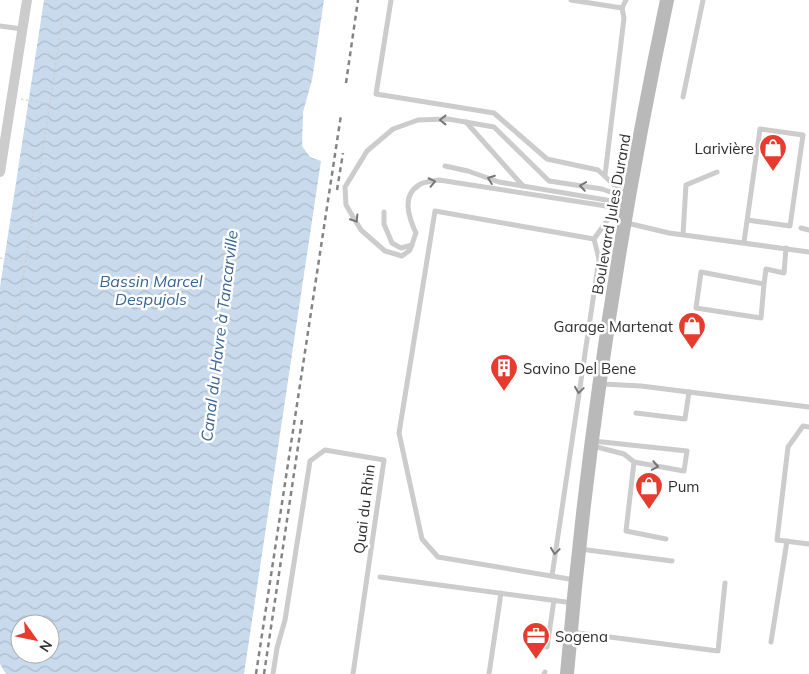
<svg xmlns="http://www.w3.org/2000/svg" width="809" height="674" font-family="Mulish,sans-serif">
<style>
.water{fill:url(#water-waves);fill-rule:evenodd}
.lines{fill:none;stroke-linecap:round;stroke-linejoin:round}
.path{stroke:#ccc;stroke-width:1;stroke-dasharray:2.5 2.5;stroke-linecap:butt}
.service{stroke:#ccc;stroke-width:5}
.minor{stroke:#ccc;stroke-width:10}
.secondary{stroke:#b9b9b9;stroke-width:14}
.rail{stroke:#848484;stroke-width:2.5;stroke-dasharray:5 4;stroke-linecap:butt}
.oneway{stroke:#767676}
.labels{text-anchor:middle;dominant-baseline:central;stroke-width:5;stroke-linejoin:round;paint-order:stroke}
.poi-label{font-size:15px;fill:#2f2f2f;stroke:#fff;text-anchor:start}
.street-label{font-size:15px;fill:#2f2f2f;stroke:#fff}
.water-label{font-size:16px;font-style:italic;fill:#3b6593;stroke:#fff}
</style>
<defs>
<pattern id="water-waves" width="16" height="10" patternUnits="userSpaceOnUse" patternTransform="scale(1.25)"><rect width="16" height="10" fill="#c9daed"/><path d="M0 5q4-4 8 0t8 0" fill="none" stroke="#adbbcc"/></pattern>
</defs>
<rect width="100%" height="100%" fill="#fff"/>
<path class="water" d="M44,0H324L312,80L303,112L302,146L310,157L321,161L244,674H6L0,664V287ZM20,624H50V654H20Z"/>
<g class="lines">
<g class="path">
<path d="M21,99L49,104"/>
<path d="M0,258L25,262"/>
<path d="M15,332L63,16"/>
</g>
<g class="service">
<path d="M391,0L376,94L494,113L547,159L598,170L627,197"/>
<path d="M571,0L622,8L626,0"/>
<path d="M0,26L22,29"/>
<path d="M683,97L703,0"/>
<path d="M466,122L523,186"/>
<path d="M445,166L468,171L499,182L624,203"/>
<path d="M605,175L624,18L622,8"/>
<path d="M619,208L439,180C434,181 424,181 419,185C401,196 409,218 416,233L410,250L402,256L385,251L361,230L346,205L345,187L367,151L393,129L418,120L448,119L494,127L549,181L602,189L627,198"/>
<path d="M384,212V224L392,243L401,248L412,245"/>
<path d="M627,223L669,233L809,252"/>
<path d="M801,228L809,230"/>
<path d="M683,234L686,185L717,172"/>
<path d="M744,242L760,129L803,135L790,226L747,220"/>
<path d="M764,284L761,318L696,308L701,272L764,284L766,269L784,273L786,248"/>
<path d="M602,384L641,386L809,407"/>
<path d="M636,413L685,419L689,392"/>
<path d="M809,427L803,426L788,447L777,540L809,544"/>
<path d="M593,446L624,454L634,462L684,471L687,451L593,441"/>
<path d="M634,462L626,531L666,539"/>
<path d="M580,549L672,561"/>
<path d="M552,576L599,259L594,239"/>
<path d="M380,577L573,603"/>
<path d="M575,580L438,557L422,539L399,433L435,211L594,239L611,215L621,207"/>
<path d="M571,632L718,651L725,583"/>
<path d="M771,642L787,541"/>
<path d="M547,647L554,600"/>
<path d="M273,674L277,648L285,620L310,461L325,450L384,460L353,674"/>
<path d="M489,674L501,593"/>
<path d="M544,674L545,672"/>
</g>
<path class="minor" d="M0,172L27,0"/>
<path class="secondary" d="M567,674C586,448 620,222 667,0"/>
<g class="rail">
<path d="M346,83L358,0"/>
<path d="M337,190L343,153"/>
<path d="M256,674L341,115"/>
<path d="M264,674L302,420"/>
</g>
</g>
<defs><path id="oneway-chevron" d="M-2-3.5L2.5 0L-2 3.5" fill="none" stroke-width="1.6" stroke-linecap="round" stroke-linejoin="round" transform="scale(1.25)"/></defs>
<g class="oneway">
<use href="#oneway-chevron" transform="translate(443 120) rotate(-180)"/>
<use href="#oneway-chevron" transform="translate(491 179) rotate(-160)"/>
<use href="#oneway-chevron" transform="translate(432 182) rotate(-12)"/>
<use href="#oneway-chevron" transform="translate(583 186) rotate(-171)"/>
<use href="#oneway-chevron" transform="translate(355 219) rotate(58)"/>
<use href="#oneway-chevron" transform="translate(579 390) rotate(98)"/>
<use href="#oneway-chevron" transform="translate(655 466) rotate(10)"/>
<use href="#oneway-chevron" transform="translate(555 551) rotate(98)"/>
</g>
<defs>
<symbol id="shop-pin" viewBox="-11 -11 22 30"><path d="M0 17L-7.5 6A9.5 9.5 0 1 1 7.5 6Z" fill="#e83b2f" stroke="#fff"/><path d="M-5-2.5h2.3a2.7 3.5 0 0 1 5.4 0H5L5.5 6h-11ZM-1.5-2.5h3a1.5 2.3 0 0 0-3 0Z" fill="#fff"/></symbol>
<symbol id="building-pin" viewBox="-11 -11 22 30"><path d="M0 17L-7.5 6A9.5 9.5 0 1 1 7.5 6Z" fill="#e83b2f" stroke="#fff"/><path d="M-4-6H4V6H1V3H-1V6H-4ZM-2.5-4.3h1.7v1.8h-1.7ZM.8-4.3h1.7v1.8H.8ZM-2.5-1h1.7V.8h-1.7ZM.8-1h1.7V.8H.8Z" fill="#fff"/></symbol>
<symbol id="office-pin" viewBox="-11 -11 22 30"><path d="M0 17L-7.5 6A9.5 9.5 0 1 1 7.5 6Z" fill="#e83b2f" stroke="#fff"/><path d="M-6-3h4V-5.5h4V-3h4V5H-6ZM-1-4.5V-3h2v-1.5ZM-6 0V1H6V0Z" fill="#fff"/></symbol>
</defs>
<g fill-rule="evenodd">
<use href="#shop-pin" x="757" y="132" width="32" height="43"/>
<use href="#shop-pin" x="676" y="310" width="32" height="43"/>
<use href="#building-pin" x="488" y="352" width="32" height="43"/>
<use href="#shop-pin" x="633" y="470" width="32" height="43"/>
<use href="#office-pin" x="520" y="620" width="32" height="43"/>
</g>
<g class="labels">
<g class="poi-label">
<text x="754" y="148" text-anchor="end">Larivière</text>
<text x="673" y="326" text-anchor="end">Garage Martenat</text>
<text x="523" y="368">Savino Del Bene</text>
<text x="668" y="486">Pum</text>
<text x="555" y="636">Sogena</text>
</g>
<g class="street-label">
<text transform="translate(611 214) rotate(-80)">Boulevard Jules Durand</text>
<text transform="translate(364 509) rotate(-83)">Quai du Rhin</text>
</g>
<g class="water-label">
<text x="151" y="281">Bassin Marcel<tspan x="151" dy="18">Despujols</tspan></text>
<text transform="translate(219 336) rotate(-83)">Canal du Havre à Tancarville</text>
</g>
</g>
<g transform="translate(35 639) rotate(123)"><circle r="24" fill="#ffffff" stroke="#acacac"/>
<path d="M0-4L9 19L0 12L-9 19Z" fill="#e83b2f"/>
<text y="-8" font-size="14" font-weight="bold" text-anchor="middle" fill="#2f2f2f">N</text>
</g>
</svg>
